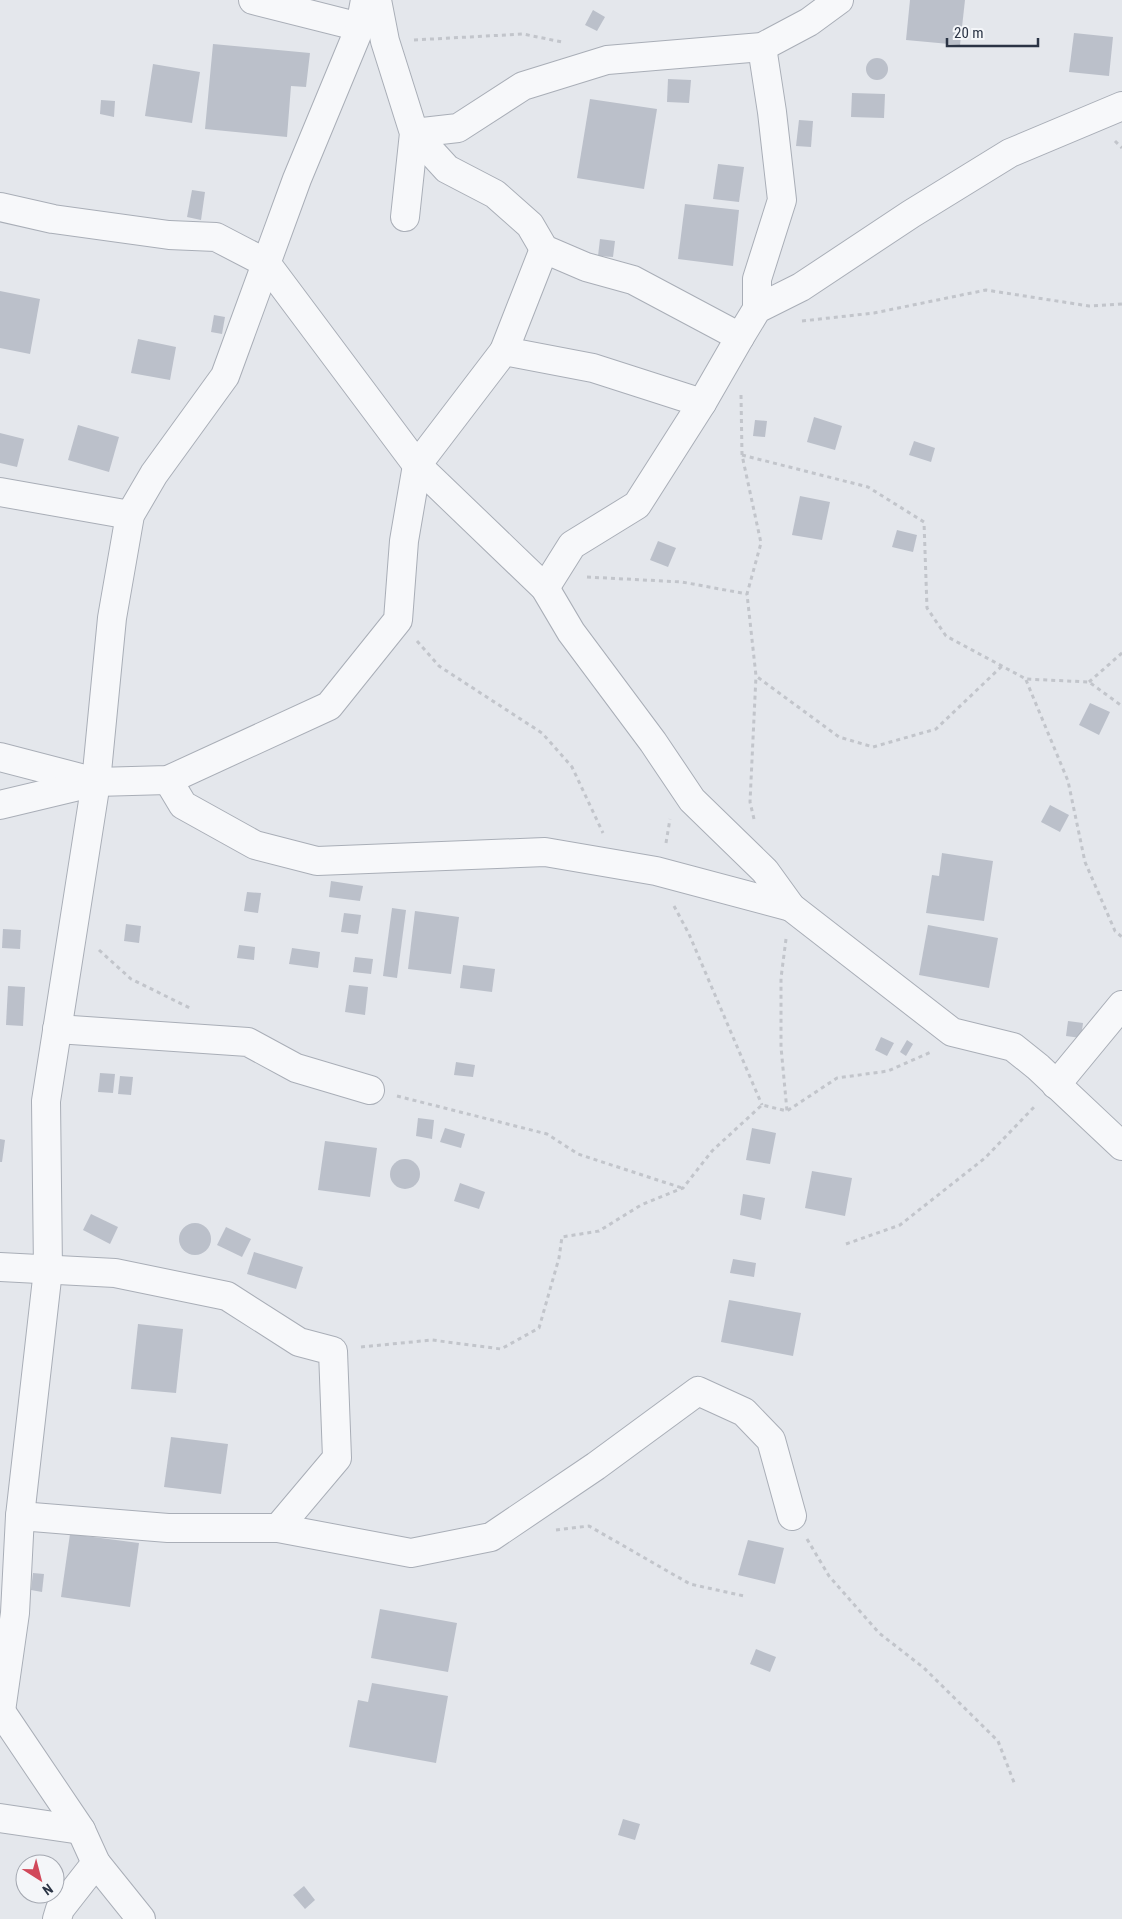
<svg xmlns="http://www.w3.org/2000/svg" width="1122" height="1919" font-family="'Roboto Condensed',sans-serif">
<style>
.building{fill:#bbc0ca}
.lines{fill:none;stroke-linecap:round;stroke-linejoin:round}
.minor-casing{stroke:#a9aeb7;stroke-width:30}
.path{stroke:#c2c5cb;stroke-width:3;stroke-dasharray:4 4;stroke-linecap:butt}
.minor{stroke:#f7f8fa;stroke-width:28}
</style>
<rect width="100%" height="100%" fill="#e4e7ec"/>
<g class="building">
<path d="M910,0H965L960,45L906,40Z"/>
<path d="M593,10L605,17L597,31L585,25Z"/>
<path d="M1074,33L1113,37L1109,76L1069,72Z"/>
<path d="M213,44L310,53L306,87L291,86L287,137L205,129Z"/>
<circle cx="877" cy="69" r="11"/>
<path d="M153,64L200,72L192,123L145,116Z"/>
<path d="M668,79L691,80L689,103L667,102Z"/>
<path d="M852,93L885,94L884,118L851,117Z"/>
<path d="M590,99L657,109L644,189L577,178Z"/>
<path d="M101,100L115,101L114,117L100,114Z"/>
<path d="M799,120L813,121L811,147L796,146Z"/>
<path d="M718,164L744,167L739,202L713,199Z"/>
<path d="M192,190L205,192L201,220L187,217Z"/>
<path d="M685,204L739,210L733,266L678,259Z"/>
<path d="M600,239L615,241L613,257L598,256Z"/>
<path d="M0,291L40,299L30,354L0,348Z"/>
<path d="M214,315L225,317L222,334L211,332Z"/>
<path d="M138,339L176,347L170,380L131,373Z"/>
<path d="M814,417L842,426L835,450L807,442Z"/>
<path d="M755,420L767,421L765,437L753,436Z"/>
<path d="M78,425L119,437L109,472L68,460Z"/>
<path d="M0,433L24,439L17,467L0,463Z"/>
<path d="M914,441L935,448L931,462L909,455Z"/>
<path d="M800,496L830,502L822,540L792,535Z"/>
<path d="M897,530L917,535L913,552L892,547Z"/>
<path d="M658,541L676,548L668,567L650,560Z"/>
<path d="M1090,703L1110,712L1099,735L1079,725Z"/>
<path d="M1050,805L1069,815L1060,832L1041,822Z"/>
<path d="M942,853L993,861L984,921L926,913L932,875L939,876Z"/>
<path d="M331,881L363,886L360,901L329,897Z"/>
<path d="M247,892L261,893L258,913L244,911Z"/>
<path d="M392,908L406,910L397,978L383,976Z"/>
<path d="M415,911L459,917L451,974L408,969Z"/>
<path d="M344,913L361,915L358,934L341,932Z"/>
<path d="M126,924L141,926L139,943L124,941Z"/>
<path d="M928,925L998,938L989,988L919,975Z"/>
<path d="M3,929L21,930L20,949L2,948Z"/>
<path d="M239,945L255,947L254,960L237,958Z"/>
<path d="M292,948L320,952L318,968L289,964Z"/>
<path d="M355,957L373,959L371,974L353,972Z"/>
<path d="M463,965L495,969L492,992L460,988Z"/>
<path d="M349,985L368,987L365,1015L345,1012Z"/>
<path d="M8,986L25,987L23,1026L6,1025Z"/>
<path d="M1068,1021L1083,1023L1081,1038L1066,1036Z"/>
<path d="M881,1037L894,1043L887,1056L875,1050Z"/>
<path d="M907,1040L913,1044L906,1056L900,1052Z"/>
<path d="M456,1062L475,1065L473,1077L454,1075Z"/>
<path d="M100,1073L115,1074L113,1093L98,1092Z"/>
<path d="M120,1076L133,1077L131,1095L118,1094Z"/>
<path d="M418,1118L434,1120L432,1139L416,1136Z"/>
<path d="M445,1128L465,1134L461,1148L440,1142Z"/>
<path d="M752,1128L776,1133L770,1164L746,1160Z"/>
<path d="M0,1139L5,1140L2,1162H0Z"/>
<path d="M325,1141L377,1148L370,1197L318,1190Z"/>
<circle cx="405" cy="1174" r="15"/>
<path d="M812,1171L852,1178L845,1216L805,1208Z"/>
<path d="M460,1183L485,1192L479,1209L454,1201Z"/>
<path d="M743,1194L765,1198L761,1220L740,1215Z"/>
<path d="M91,1214L118,1227L110,1244L83,1230Z"/>
<circle cx="195" cy="1239" r="16"/>
<path d="M226,1227L251,1239L242,1257L217,1245Z"/>
<path d="M254,1252L303,1267L296,1289L247,1274Z"/>
<path d="M733,1259L756,1263L754,1277L730,1273Z"/>
<path d="M729,1300L801,1313L793,1356L721,1342Z"/>
<path d="M138,1324L183,1329L176,1393L131,1389Z"/>
<path d="M171,1437L228,1444L221,1494L164,1487Z"/>
<path d="M70,1534L139,1543L130,1607L61,1597Z"/>
<path d="M748,1540L784,1548L775,1584L738,1575Z"/>
<path d="M33,1573L44,1574L42,1592L31,1590Z"/>
<path d="M380,1609L457,1623L448,1672L371,1658Z"/>
<path d="M756,1649L776,1657L770,1672L750,1664Z"/>
<path d="M372,1683L448,1696L436,1763L349,1747L358,1700L368,1702Z"/>
<path d="M623,1819L640,1824L635,1840L618,1835Z"/>
<path d="M304,1886L315,1900L305,1909L293,1895Z"/>
</g>
<g class="lines">
<defs>
<g id="minor">
<path d="M253,0L360,27"/>
<path d="M377,0L385,41L414,133L405,217"/>
<path d="M414,133L447,169L495,194L530,225L544,249L586,267L633,280L740,337L702,403L637,505L572,545L545,588"/>
<path d="M414,133L458,128L523,86L607,60L762,47L809,22L839,0"/>
<path d="M0,207L53,219L169,235L216,237L266,263L417,465L545,588L571,632L653,742L692,800L765,871L791,907L952,1032L1013,1047L1038,1067L1122,1146"/>
<path d="M757,309V279L782,200L772,112L762,47"/>
<path d="M740,337L757,309L801,287L911,214L1010,153L1122,106"/>
<path d="M504,351L544,249"/>
<path d="M0,492L130,515"/>
<path d="M0,757L96,782L168,780L329,706L398,620L404,541L417,465L504,351L593,368L702,403"/>
<path d="M168,780L183,805L255,845L317,861L545,852L656,871L791,907"/>
<path d="M0,805L96,782L112,618L130,515L154,474L225,376L297,179L360,27L365,0"/>
<path d="M57,1029L248,1042L296,1068L370,1090"/>
<path d="M1056,1085L1122,1005"/>
<path d="M0,1267L115,1273L227,1296L299,1342L333,1351L337,1458L278,1528H168L20,1516"/>
<path d="M278,1528L411,1553L491,1537L596,1466L698,1391L744,1412L771,1440L792,1516"/>
<path d="M0,1710L81,1830L96,1863L141,1919"/>
<path d="M1,1711L15,1613L20,1516L48,1270L46,1101L96,782"/>
<path d="M0,1818L81,1830"/>
<path d="M57,1919L60,1909L96,1863"/>
</g>
</defs>
<use href="#minor" class="minor-casing"/>
<g class="path">
<path d="M414,40L523,34L562,42"/>
<path d="M1115,141L1122,148"/>
<path d="M802,321L874,313L986,290L1089,306L1122,304"/>
<path d="M741,395L742,455L761,543L747,594L756,676L839,737L873,747L936,729L1002,666"/>
<path d="M742,455L868,487L924,522L927,608L946,636L1026,679L1089,682L1122,706"/>
<path d="M587,577L682,582L747,594"/>
<path d="M417,641L439,666L542,733L572,767L603,833"/>
<path d="M1026,680L1068,781L1085,862L1115,931L1122,937"/>
<path d="M1089,682L1122,653"/>
<path d="M754,819L750,802L756,676"/>
<path d="M666,843L670,819"/>
<path d="M674,906L689,934L762,1105"/>
<path d="M786,939L781,978V1047L787,1111"/>
<path d="M99,950L131,979L190,1008"/>
<path d="M397,1096L547,1134L578,1154L682,1188"/>
<path d="M846,1244L900,1225L985,1158L1036,1105"/>
<path d="M361,1347L432,1340L501,1349L539,1328L559,1258L562,1237L599,1231L641,1205L683,1188L712,1151L762,1105L787,1111L837,1078L888,1071L931,1052"/>
<path d="M556,1530L589,1526L690,1584L744,1596"/>
<path d="M807,1539L829,1576L879,1633L924,1668L998,1741L1015,1785"/>
</g>
<use href="#minor" class="minor"/>
</g>
<g transform="translate(40 1879) rotate(144)"><circle r="24" fill="#f4f6f9" stroke="#a4a8b1"/>
<path d="M0-4L9 19L0 12L-9 19Z" fill="#d1495b"/>
<text y="-8" font-size="14" font-weight="bold" text-anchor="middle" fill="#2b3445">N</text>
</g>
<path d="M947 38v8h91v-8" fill="none" stroke="#2b3445" stroke-width="2.5"/>
<text x="954" y="38" font-size="15" fill="#2b3445" stroke="#f4f6f9" stroke-width="4" paint-order="stroke">20 m</text>
</svg>
